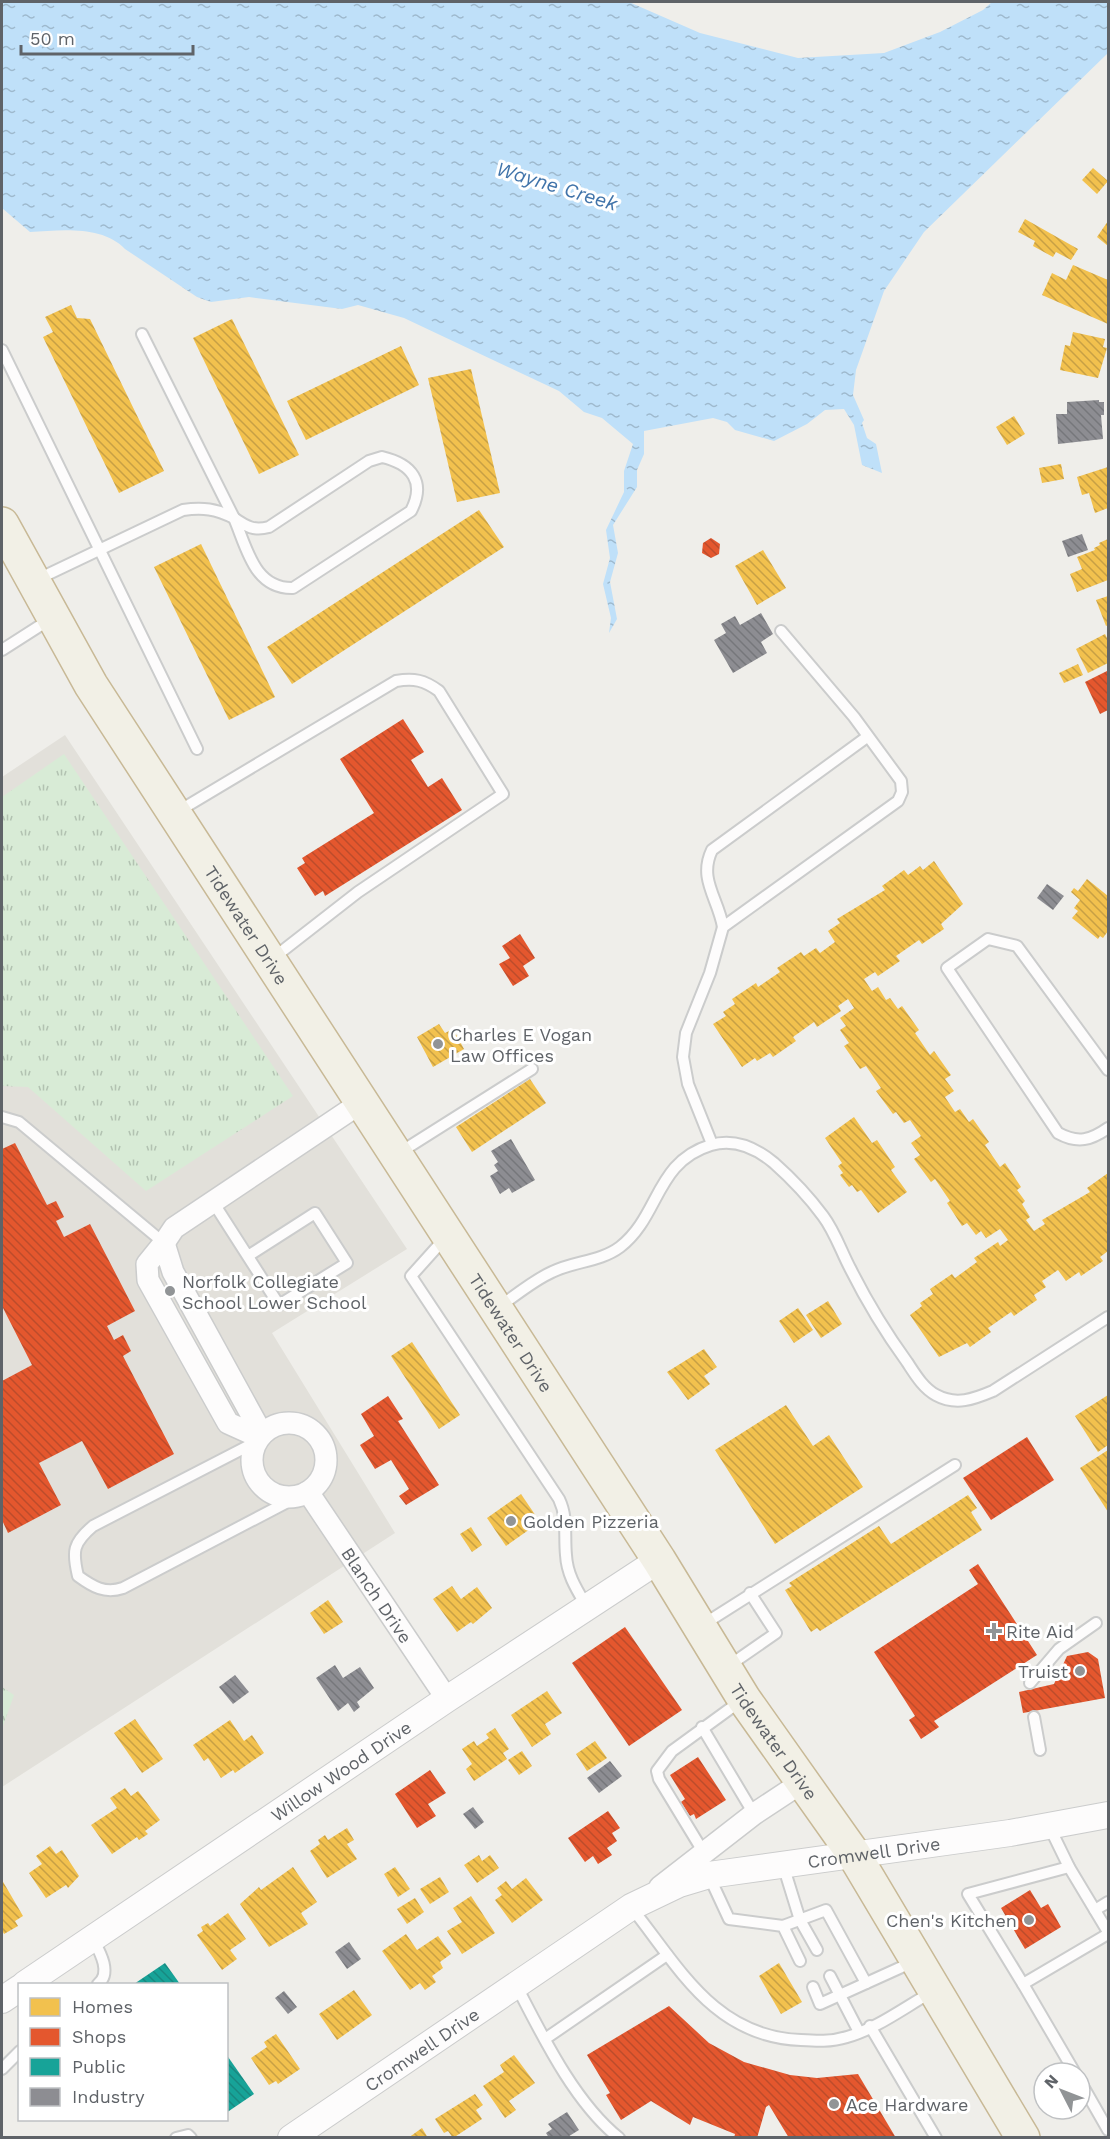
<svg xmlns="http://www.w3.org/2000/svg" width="1110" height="2139" font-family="'Work Sans',sans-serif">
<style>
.education{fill:#e2e0da}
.park{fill:url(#park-tufts)}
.water{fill:url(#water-ripples)}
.homes{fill:url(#homes-back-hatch)}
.shops{fill:url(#shops-back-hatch)}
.public{fill:url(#public-back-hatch)}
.industry{fill:url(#industry-back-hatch)}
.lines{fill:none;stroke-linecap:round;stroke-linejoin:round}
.service-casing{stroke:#cbcccc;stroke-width:14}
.minor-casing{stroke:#cbcccc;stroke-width:24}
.tertiary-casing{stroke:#cbcccc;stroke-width:28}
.trunk-casing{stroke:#c8b996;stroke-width:36}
.service{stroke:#fdfcfc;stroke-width:10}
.minor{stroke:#fdfcfc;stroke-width:21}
.tertiary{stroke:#fdfcfc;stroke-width:26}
.trunk{stroke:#f2f0e6;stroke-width:33}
.poi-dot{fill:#919496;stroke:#fff;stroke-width:2}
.labels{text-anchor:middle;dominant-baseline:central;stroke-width:6;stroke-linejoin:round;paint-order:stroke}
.street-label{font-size:18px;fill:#5f6368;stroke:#fff}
.poi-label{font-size:18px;fill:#5f6368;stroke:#fff;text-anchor:start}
.water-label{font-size:20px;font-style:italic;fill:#4174aa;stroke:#fff}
</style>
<defs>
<pattern id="park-tufts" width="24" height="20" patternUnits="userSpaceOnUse" patternTransform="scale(1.5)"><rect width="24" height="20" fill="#d8ebd6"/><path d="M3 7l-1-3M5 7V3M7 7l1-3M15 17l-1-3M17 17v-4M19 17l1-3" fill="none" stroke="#b2c2b1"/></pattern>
<pattern id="water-ripples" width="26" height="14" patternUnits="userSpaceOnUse" patternTransform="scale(1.5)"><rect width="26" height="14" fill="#bfe0f9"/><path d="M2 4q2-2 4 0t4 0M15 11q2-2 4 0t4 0" fill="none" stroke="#9eb9cd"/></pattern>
<pattern id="homes-back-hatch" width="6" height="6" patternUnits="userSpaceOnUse" patternTransform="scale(1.5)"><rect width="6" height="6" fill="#f2c14e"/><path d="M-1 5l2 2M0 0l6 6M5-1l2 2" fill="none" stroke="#c7a045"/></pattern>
<pattern id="shops-back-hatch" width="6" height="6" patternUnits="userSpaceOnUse" patternTransform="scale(1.5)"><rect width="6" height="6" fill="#e4572e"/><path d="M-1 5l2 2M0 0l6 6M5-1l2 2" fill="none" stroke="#bc4c2b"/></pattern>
<pattern id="public-back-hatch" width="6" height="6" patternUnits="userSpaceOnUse" patternTransform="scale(1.5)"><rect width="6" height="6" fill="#17a398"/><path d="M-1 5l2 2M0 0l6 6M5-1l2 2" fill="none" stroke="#188880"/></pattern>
<pattern id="industry-back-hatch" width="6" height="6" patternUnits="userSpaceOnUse" patternTransform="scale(1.5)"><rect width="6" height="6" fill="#8d8d92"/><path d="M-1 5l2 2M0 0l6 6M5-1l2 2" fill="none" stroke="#76777b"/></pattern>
</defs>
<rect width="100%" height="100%" fill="#efeeea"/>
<path class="education" d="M65,735L407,1249L272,1333L395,1533L2,1787V777Z"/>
<g class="park">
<path d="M64,754L293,1096L146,1191L28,1087L2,1086V797Z"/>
<path d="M2,1687L14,1695L2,1729Z"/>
</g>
<path class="water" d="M2,2H629L700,33L798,58L884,53L940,32L983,10L992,2H1108V53L924,232L884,291L856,370L853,395L864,420L862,423L867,438L876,444L882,473L862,465L854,425L844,409L825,410L807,424L774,441L735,430L727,422L713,418L644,431V454L637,470V487L613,525L618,553L610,582L617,619L609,633L611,618L603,584L610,558L606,530L624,492V471L633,444L602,418L584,412L559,391L404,318L358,305L342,309L249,297L211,302L197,297L125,249C103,225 60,230 30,232L2,208Z"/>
<g class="homes">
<path d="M1093,168L1108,181L1097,194L1082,180Z"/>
<path d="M1025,219L1078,249L1071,260L1056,252L1053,257L1033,246L1035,241L1018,232Z"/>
<path d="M1108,221V246L1097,237Z"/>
<path d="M1073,265L1108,280V324L1042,295L1052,273L1066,280Z"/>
<path d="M71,305L77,318L90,319L164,471L119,493L43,337L53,332L45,317Z"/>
<path d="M232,319L299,455L259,474L193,338Z"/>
<path d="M1073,332L1105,339L1103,347L1107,348L1098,378L1060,370L1065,345L1070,346Z"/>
<path d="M401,346L419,385L306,440L287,401Z"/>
<path d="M471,369L500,493L457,502L428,378Z"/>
<path d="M1014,416L1025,434L1007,445L996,427Z"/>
<path d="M1061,464L1064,479L1042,483L1039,468Z"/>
<path d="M1108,467V508L1095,513L1089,493L1082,495L1077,477Z"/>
<path d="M479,510L504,547L292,684L267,647Z"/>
<path d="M1108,539V580L1077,592L1070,574L1082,569L1077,557L1095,550L1094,548L1100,545L1099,543Z"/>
<path d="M201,544L275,697L229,720L154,567Z"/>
<path d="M763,550L786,588L757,605L735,566Z"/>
<path d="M1108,596V625L1106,626L1096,600Z"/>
<path d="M1105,634L1108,640V663L1088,673L1076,649Z"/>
<path d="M1078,664L1083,675L1064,683L1059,673Z"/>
<path d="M934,861L963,904L941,924L944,929L922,944L919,940L896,956L900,961L878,976L875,972L864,979L872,991L878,987L886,1000L890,998L898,1009L902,1006L919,1030L915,1033L930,1055L934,1051L951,1075L945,1079L954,1091L945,1097L955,1112L960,1109L969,1122L973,1119L989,1142L985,1145L1000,1167L1005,1163L1021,1187L1017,1190L1025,1201L1022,1204L1030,1217L1026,1220L1034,1231L1045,1224L1042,1220L1090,1192L1087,1188L1108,1173V1251L1100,1257L1103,1261L1081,1276L1079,1272L1066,1281L1058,1270L1042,1281L1046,1287L1034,1295L1037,1300L1014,1316L1011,1312L988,1328L991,1332L970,1347L967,1343L939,1357L910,1315L922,1306L920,1303L933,1294L930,1289L952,1274L955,1278L977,1262L974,1258L998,1242L1000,1246L1008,1240L1000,1229L986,1238L981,1231L976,1235L967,1223L962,1226L947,1203L950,1201L935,1179L931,1182L914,1159L920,1155L911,1143L921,1136L910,1120L904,1123L896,1112L893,1114L876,1091L881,1088L866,1066L860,1069L844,1046L849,1043L840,1030L846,1026L840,1018L854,1008L848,999L838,1006L841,1011L817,1027L814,1022L793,1037L796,1041L773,1057L770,1053L757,1061L755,1058L742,1067L713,1024L726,1016L723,1012L735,1004L732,999L756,983L758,987L780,972L777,968L801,952L804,956L816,948L820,953L835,942L828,931L840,923L837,919L885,890L882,886L904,870L908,875L920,866L923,870Z"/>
<path d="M1087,879L1108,896V931L1103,938L1100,936L1098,939L1072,918L1078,911L1074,908L1080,900L1071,892L1074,888L1078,891Z"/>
<path d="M439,1024L445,1033L453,1029L464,1049L433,1067L417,1037Z"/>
<path d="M530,1079L546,1103L472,1152L456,1127Z"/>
<path d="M854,1117L872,1143L877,1140L895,1167L891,1170L907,1192L878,1213L861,1190L857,1192L852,1185L849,1187L840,1175L843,1173L838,1166L842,1163L825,1138Z"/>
<path d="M828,1301L842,1324L821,1338L806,1315Z"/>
<path d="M798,1308L813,1330L794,1343L779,1321Z"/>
<path d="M412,1342L460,1415L439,1429L391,1356Z"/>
<path d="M704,1349L717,1367L704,1376L710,1384L688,1400L667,1372Z"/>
<path d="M1108,1395V1445L1098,1452L1075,1416Z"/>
<path d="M786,1405L813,1446L829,1435L863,1487L775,1544L715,1450Z"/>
<path d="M1108,1450V1512L1080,1468Z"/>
<path d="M521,1494L540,1522L506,1546L487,1518Z"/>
<path d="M968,1495L977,1508L971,1512L982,1530L820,1631L817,1628L811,1632L785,1590L792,1586L789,1583L879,1526L891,1544Z"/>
<path d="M471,1527L482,1545L472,1552L460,1534Z"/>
<path d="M452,1586L461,1599L477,1587L492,1608L473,1624L471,1622L457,1632L433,1599Z"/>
<path d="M328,1600L343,1622L324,1634L310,1613Z"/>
<path d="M547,1691L562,1713L545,1724L551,1734L532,1747L511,1715Z"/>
<path d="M135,1719L163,1759L142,1773L114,1733Z"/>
<path d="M230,1720L244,1741L252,1735L264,1753L235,1773L233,1770L221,1778L208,1758L204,1761L193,1745Z"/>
<path d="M495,1728L509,1749L503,1753L507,1759L474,1781L466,1769L472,1764L462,1749L474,1741L477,1746L489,1738L486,1734Z"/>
<path d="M595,1741L607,1758L587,1771L576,1754Z"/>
<path d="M522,1751L532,1766L519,1775L508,1760Z"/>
<path d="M125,1788L131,1796L138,1791L160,1820L145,1831L148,1834L139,1840L137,1837L112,1854L91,1825L117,1808L110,1798Z"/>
<path d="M347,1828L354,1840L347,1844L357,1859L327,1878L310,1851L320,1844L318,1840L325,1835L328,1840Z"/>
<path d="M50,1846L56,1854L62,1850L79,1876L68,1888L66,1885L46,1898L29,1873L42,1864L36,1856Z"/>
<path d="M479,1855L482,1861L490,1855L499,1868L477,1883L464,1865Z"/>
<path d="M293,1867L317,1902L301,1913L308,1924L269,1947L240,1904L259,1887L261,1890Z"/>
<path d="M395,1867L410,1889L398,1897L384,1874Z"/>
<path d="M440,1877L449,1892L430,1904L420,1889Z"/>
<path d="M526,1878L543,1900L512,1923L495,1900L502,1895L497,1888L506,1881L512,1889Z"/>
<path d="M2,1880L23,1916L15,1921L18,1926L4,1934L2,1930Z"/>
<path d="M471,1896L495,1933L462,1954L447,1931L462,1922L453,1908Z"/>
<path d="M415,1898L424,1912L407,1924L397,1909Z"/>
<path d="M228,1913L246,1939L230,1950L237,1959L222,1970L197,1935L203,1931L201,1927L208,1923L210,1926Z"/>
<path d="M406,1934L417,1950L438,1936L451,1954L440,1962L443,1968L432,1976L436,1982L425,1990L420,1983L410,1990L382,1951Z"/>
<path d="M779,1963L802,2002L781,2014L759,1976Z"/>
<path d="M354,1990L372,2015L337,2040L319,2014Z"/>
<path d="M276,2034L300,2069L278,2084L276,2081L269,2085L251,2058L267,2047L264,2042Z"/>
<path d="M514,2055L535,2083L509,2101L516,2110L505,2118L483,2086L504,2072L500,2065Z"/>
<path d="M475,2094L483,2105L476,2110L482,2119L453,2138L448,2131L444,2133L435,2119Z"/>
<path d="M422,2128L428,2138H408Z"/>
</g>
<g class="shops">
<path d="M711,538L720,544L719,554L711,558L702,553L703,543Z"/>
<path d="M1107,671L1108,710L1100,714L1085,682Z"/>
<path d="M403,719L424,752L411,760L428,787L442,778L462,810L325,896L323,891L315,896L297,868L305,863L302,858L374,813L340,759Z"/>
<path d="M520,934L535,958L523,966L529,976L513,986L499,964L510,958L502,946Z"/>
<path d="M15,1143L47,1205L56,1201L64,1217L56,1221L64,1237L90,1224L135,1311L107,1326L114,1340L123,1335L131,1351L123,1356L174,1454L108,1489L82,1441L39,1463L61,1505L8,1533L2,1520V1381L32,1365L2,1306V1149Z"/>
<path d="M388,1396L403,1419L398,1421L439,1485L406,1505L399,1496L409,1489L391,1460L375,1469L360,1445L374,1436L361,1414Z"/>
<path d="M1027,1437L1054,1480L991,1520L963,1478Z"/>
<path d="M978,1564L1037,1655L934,1721L939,1727L921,1739L909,1720L915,1716L874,1652L978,1584L969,1570Z"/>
<path d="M625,1627L682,1710L629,1746L572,1663Z"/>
<path d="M1088,1652L1098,1659L1105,1698L1023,1713L1019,1692L1054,1684L1067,1656Z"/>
<path d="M698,1757L726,1800L696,1819L694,1814L690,1816L681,1802L685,1799L670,1775Z"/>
<path d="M430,1770L446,1793L428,1804L436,1816L417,1828L395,1794Z"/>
<path d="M608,1811L620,1828L612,1833L617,1841L607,1848L612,1855L598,1864L593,1856L585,1862L568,1838Z"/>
<path d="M1030,1890L1041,1908L1048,1904L1061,1927L1025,1949L1001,1908Z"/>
<path d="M669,2006L709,2043L744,2062L790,2075L817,2078L858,2074L896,2138H789L769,2105L766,2107L757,2138H734L735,2134L693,2117L690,2125L651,2101L621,2120L606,2095L610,2093L587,2055Z"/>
</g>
<g class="public">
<path d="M165,1963L180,1984H134Z"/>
<path d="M226,2054L254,2094L226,2113Z"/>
</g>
<g class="industry">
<path d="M1099,400V402H1104V415H1101L1103,439L1058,444L1056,414H1067V402Z"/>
<path d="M1082,534L1088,550L1068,557L1062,541Z"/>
<path d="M761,613L773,634L761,642L767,653L733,673L714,640L726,633L721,624L735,616L740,625Z"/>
<path d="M1047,884L1064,896L1053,910L1037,898Z"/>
<path d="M511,1139L535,1180L512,1193L509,1188L500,1194L490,1176L498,1171L494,1165L498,1162L491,1151Z"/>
<path d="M335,1665L343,1678L360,1667L374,1688L357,1702L360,1707L354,1712L348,1703L338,1711L316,1678Z"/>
<path d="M235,1675L249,1692L233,1704L219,1687Z"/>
<path d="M610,1761L622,1776L599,1793L587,1778Z"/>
<path d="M473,1807L484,1822L475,1829L463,1814Z"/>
<path d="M349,1942L361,1959L347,1969L335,1952Z"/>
<path d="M284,1991L297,2007L288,2014L275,1998Z"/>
<path d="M567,2112L579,2130L566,2138H549L546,2133L552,2129L548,2124Z"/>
</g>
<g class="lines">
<defs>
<g id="service">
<path d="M142,334L234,518"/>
<path d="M2,350L197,749"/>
<path d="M382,457C412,464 426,482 411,511L293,588C254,589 247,548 234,518C247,527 254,531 269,527L369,461Z"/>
<path d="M36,580L183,510C203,507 216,509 234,518"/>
<path d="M2,650L52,618"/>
<path d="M177,812L396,681C414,678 424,680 439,691L503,794L358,892L272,959"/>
<path d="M723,927C718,898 698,879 712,850L867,737"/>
<path d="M1108,1070L1017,946L988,939L947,968L1058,1133C1078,1144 1091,1140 1108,1128"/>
<path d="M2,1117L19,1122L164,1243"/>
<path d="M712,1144L688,1084L683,1057L686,1033L710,973L723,927L898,801L902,792L901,781L854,717L781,631"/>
<path d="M399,1153L532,1069"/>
<path d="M213,1202L279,1305L347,1263L315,1213L248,1256"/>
<path d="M446,1237L411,1276L559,1499C568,1518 564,1535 566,1555C567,1575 577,1590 587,1607"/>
<path d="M499,1307C516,1295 534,1280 552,1272C574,1261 600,1262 620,1247C660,1216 655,1162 711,1145C735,1138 756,1148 774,1163C792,1179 809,1197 823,1216C835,1232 841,1251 850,1268C866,1300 886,1333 907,1362C915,1374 923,1388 936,1395C956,1406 974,1399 993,1391L1108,1317"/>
<path d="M254,1443L93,1526C73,1543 72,1551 78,1576C93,1587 105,1594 123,1588L297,1497"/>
<path d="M704,1624L955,1465"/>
<path d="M727,1667L776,1633L750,1593"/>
<path d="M1030,1683L1059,1649L1096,1623"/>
<path d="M1034,1717L1040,1750"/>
<path d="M702,1727L754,1814"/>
<path d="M1049,1826L1069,1867L1108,1932"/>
<path d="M704,1853L659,1779L657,1771L672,1751L742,1700"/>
<path d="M783,1865L800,1920L817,1950"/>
<path d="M709,1876L729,1919L783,1926L800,1961"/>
<path d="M631,1907C679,1967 714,2037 801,2040C816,2041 831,2042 847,2037C876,2029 905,2007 932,1992"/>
<path d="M1095,1910L1108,1902"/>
<path d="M783,1926L826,1910L866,1983"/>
<path d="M93,1939C100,1952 112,1973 98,1984"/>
<path d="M830,1976L859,2032"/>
<path d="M1023,1984L968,1894L1069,1867"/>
<path d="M516,1985C542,2035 574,2102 619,2138"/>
<path d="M813,1987L820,2004L915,1961"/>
<path d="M870,2026L936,2138"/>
<path d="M545,2039L667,1955"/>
<path d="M2,2069L20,2051"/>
<path d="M1075,2073L1023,1984L1108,1934"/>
<path d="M1080,2081L1108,2130"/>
<path d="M176,2138L188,2135L191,2138"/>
</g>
<g id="minor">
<path d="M164,1243L174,1228L362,1102"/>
<circle cx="289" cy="1460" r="37"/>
<path d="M259,1437L228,1423L148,1280L147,1264L164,1243L173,1272L262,1434"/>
<path id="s1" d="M308,1492L447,1699"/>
<path d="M660,1887L754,1814L804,1781"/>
</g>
<g id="tertiary">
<path id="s2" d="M25,1984L447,1699L659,1560"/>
<path d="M2,2000L20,1988"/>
<path id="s3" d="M291,2138L631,1907L679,1884L709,1875L1010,1833L1108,1815"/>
</g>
<g id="trunk">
<path id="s4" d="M2,524L91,685L659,1560L744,1699L853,1853L1023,2138"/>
</g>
</defs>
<use href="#service" class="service-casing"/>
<use href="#minor" class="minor-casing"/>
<use href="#tertiary" class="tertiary-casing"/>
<use href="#trunk" class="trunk-casing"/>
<use href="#service" class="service"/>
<use href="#minor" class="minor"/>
<use href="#tertiary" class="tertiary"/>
<use href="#trunk" class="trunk"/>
</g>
<g class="poi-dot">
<circle cx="438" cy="1044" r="6"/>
<circle cx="170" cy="1291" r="6"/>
<circle cx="511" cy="1521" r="6"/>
<path d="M991 1622h6v6h6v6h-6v6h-6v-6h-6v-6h6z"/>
<circle cx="1080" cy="1671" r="6"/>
<circle cx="1029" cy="1920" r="6"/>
<circle cx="834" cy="2104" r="6"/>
</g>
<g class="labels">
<g class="street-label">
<text stroke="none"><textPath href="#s4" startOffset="470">Tidewater Drive</textPath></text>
<text stroke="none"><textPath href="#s4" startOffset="956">Tidewater Drive</textPath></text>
<text stroke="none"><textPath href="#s1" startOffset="124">Blanch Drive</textPath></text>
<text stroke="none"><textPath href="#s4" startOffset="1442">Tidewater Drive</textPath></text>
<text stroke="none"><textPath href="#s2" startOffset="381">Willow Wood Drive</textPath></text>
<text stroke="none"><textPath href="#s3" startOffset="662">Cromwell Drive</textPath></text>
<text stroke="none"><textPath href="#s3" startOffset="158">Cromwell Drive</textPath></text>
</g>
<g class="poi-label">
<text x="450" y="1034">Charles E Vogan<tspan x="450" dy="21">Law Offices</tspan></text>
<text x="182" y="1281">Norfolk Collegiate<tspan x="182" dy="21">School Lower School</tspan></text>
<text x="523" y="1521">Golden Pizzeria</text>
<text x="1006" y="1631">Rite Aid</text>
<text x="1068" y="1671" text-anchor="end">Truist</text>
<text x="1017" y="1920" text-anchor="end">Chen's Kitchen</text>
<text x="846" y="2104">Ace Hardware</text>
</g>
<g class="water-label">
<text transform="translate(557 186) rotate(17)">Wayne Creek</text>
</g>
</g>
<rect width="1110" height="2139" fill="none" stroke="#5f6368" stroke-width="6"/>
<rect x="18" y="1983" width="210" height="138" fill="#ffffff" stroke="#bfc1c3" stroke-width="1.5"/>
<rect x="30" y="1998" width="30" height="18" fill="#f2c14e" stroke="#bfc1c3" stroke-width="1.5"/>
<text x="72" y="2013" font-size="18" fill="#5f6368">Homes</text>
<rect x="30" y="2028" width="30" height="18" fill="#e4572e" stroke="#bfc1c3" stroke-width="1.5"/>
<text x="72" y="2043" font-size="18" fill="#5f6368">Shops</text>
<rect x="30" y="2058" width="30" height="18" fill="#17a398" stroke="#bfc1c3" stroke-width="1.5"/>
<text x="72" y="2073" font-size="18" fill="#5f6368">Public</text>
<rect x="30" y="2088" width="30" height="18" fill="#8d8d92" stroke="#bfc1c3" stroke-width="1.5"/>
<text x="72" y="2103" font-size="18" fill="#5f6368">Industry</text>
<g transform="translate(1062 2091) rotate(312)"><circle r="28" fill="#ffffff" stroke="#bfc1c3" stroke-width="1.5"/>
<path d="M0-4.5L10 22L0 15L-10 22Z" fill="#919496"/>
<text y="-9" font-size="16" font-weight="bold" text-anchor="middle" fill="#5f6368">N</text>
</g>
<path d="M21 45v9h172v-9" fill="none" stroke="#5f6368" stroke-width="3"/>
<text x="30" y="45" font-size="18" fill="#5f6368" stroke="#ffffff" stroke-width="4.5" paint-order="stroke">50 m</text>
</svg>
